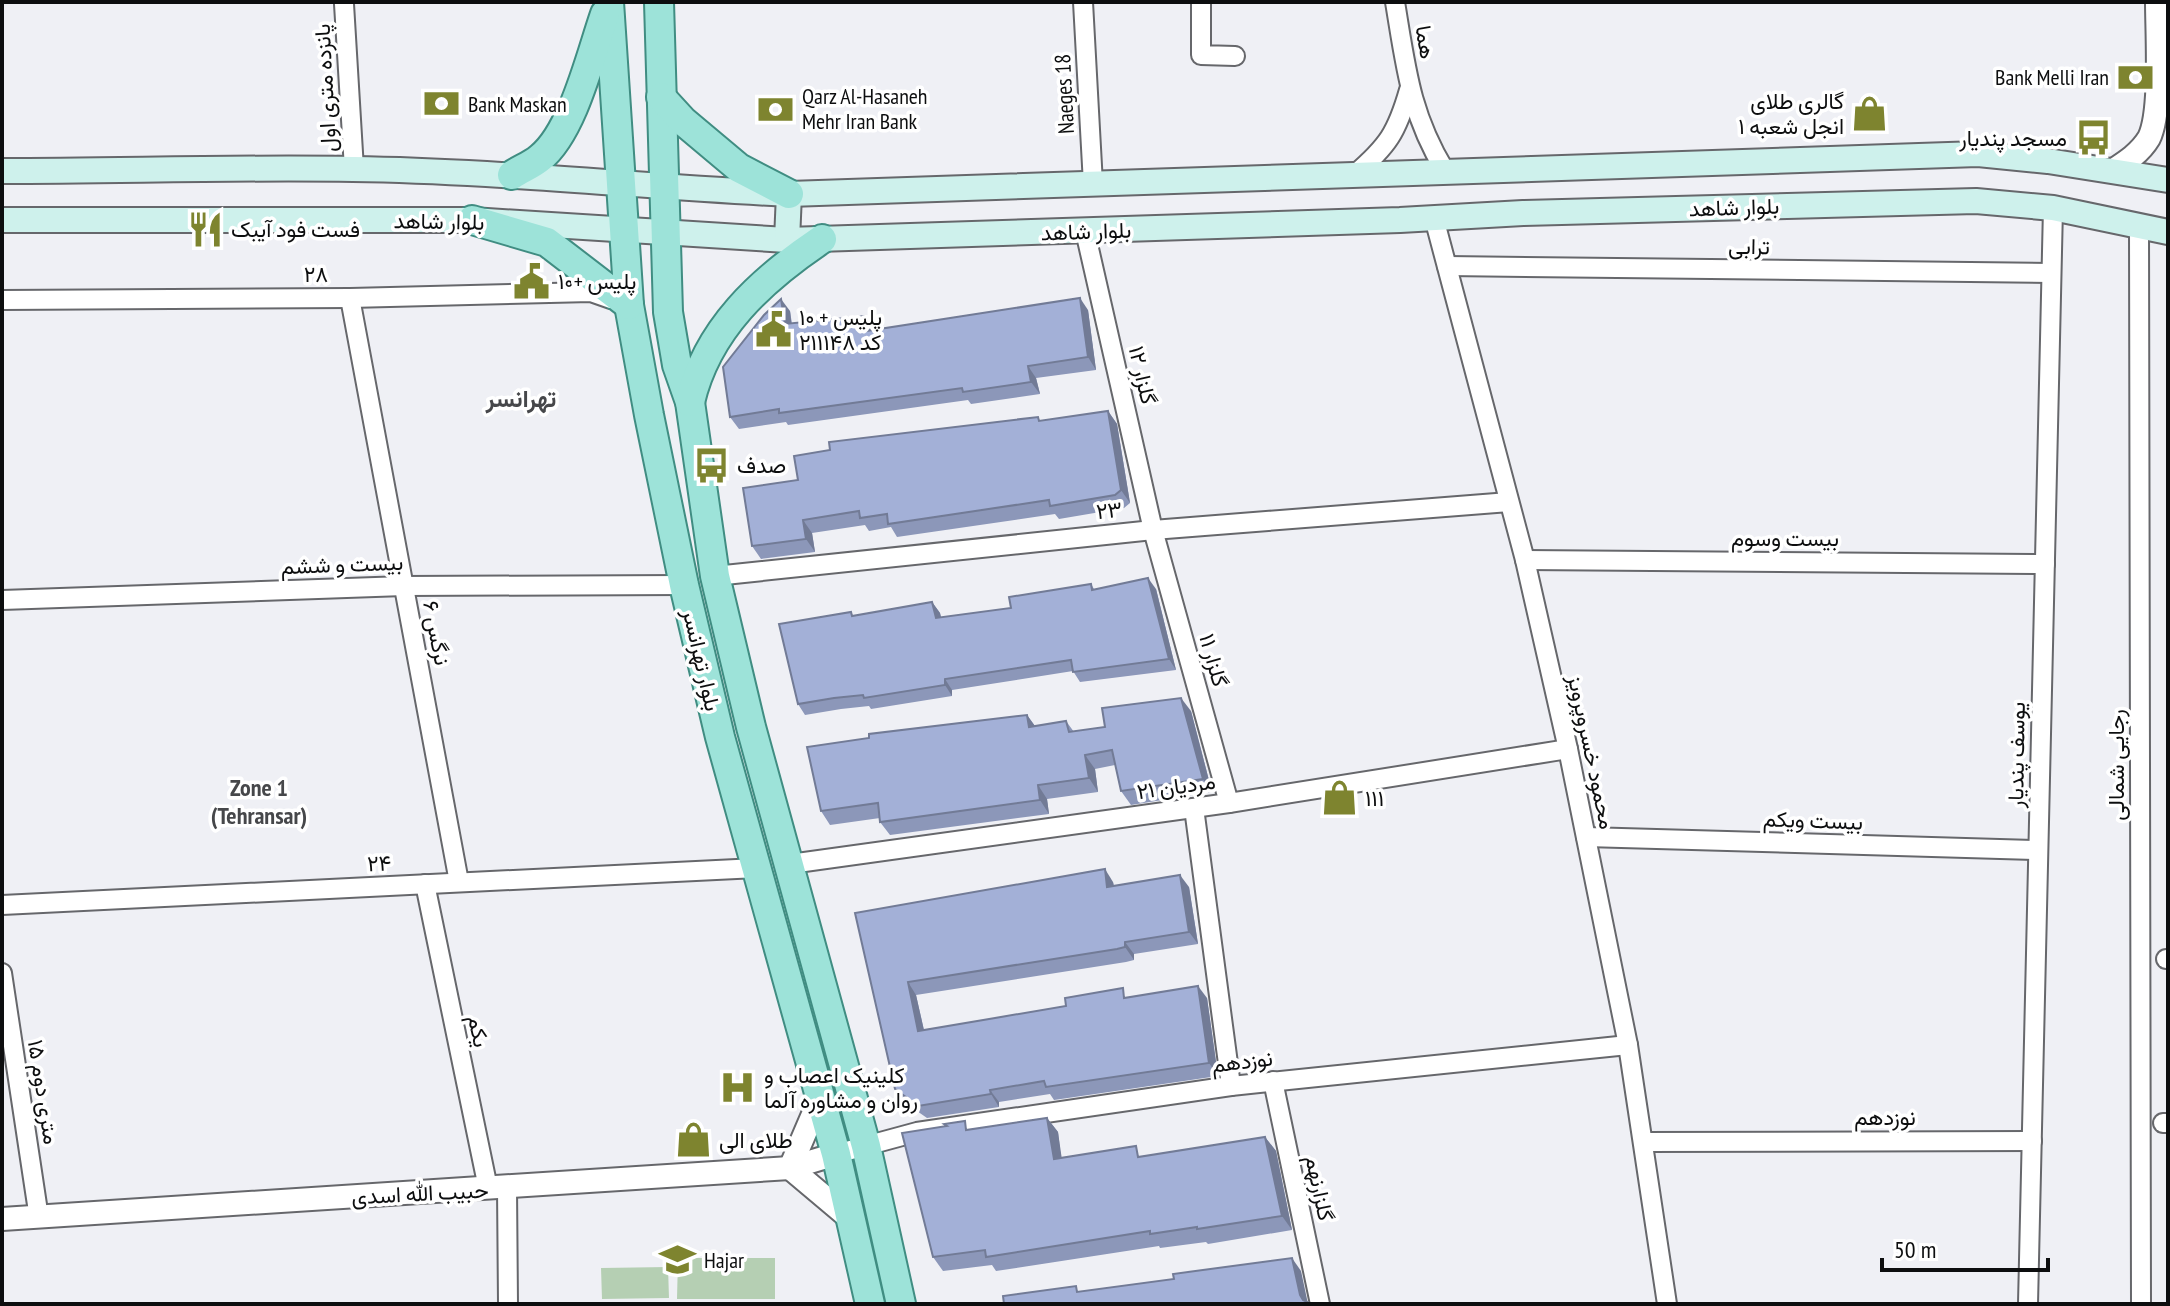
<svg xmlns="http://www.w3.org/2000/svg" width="2170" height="1306" font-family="'PT Sans Narrow',Vazirmatn,sans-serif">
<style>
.green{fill:#b5cfb3}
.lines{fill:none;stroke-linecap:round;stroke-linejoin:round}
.minor-casing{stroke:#66676b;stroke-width:22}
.tertiary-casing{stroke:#66676b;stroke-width:26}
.secondary-casing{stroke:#66676b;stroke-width:28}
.primary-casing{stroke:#408d82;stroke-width:32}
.minor{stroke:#fff;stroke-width:18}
.tertiary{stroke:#fff;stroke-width:22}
.secondary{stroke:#cef1ec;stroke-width:24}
.primary{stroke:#9de3d9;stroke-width:28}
.wall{fill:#8c97b9}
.shaded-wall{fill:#727b96}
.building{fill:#a3b0d7;stroke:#727b96;stroke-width:2}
.labels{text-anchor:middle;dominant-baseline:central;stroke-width:7;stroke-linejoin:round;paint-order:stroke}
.street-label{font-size:22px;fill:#0d0e0f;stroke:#fff}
.poi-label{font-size:22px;fill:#0d0e0f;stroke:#fff;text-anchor:start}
.neighbourhood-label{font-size:24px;font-weight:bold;fill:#46474a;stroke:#fff}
</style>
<rect width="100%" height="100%" fill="#eff0f5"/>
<g class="green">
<path d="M678,1258H775V1299H677Z"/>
<path d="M668,1267L669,1298L602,1299L601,1268Z"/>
</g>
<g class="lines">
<defs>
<g id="minor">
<path d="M1083,2L1093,184"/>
<path d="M1201,2V55L1235,56"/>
<path d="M1395,2C1406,68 1410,113 1445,171"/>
<path d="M344,4L354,169"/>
<path d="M1354,175C1388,146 1397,132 1409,90"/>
<path d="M1434,218L1525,560L1568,749L1628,1045L1667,1304"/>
<path d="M2139,226L2141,1304"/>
<path d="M1085,231L1153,530L1229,803"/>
<path d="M1447,266L2051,273"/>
<path d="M350,298L459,882"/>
<path d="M2,300L350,298L591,292L611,299"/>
<path d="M1525,560L2045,564"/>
<path d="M715,576L1153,530L1509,502"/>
<path d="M2,600L404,586L684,585"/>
<path d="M1194,808L1231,1086"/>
<path d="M1586,837L2038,850"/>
<path d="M790,864L1229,803L1568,749"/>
<path d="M425,884L488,1188"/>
<path d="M2,905L757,868"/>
<path d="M2166,959H2168"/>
<path d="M2,973L39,1218"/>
<path d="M1273,1081L1320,1304"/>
<path d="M2163,1123H2168"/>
<path d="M1643,1142L2032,1141"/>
<path d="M836,1154L917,1132L1231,1086L1628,1045"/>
<path d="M507,1188L508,1304"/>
<path d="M2028,1304L2053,208"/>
</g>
<g id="tertiary">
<path d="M2112,171C2126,162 2140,153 2149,138C2162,112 2157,34 2157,2"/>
<path d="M820,1098L790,1168L853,1221"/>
<path d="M2,1219L790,1168L836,1154"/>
</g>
<g id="secondary">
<path d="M2,171C119,171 236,167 353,169C499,171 644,187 789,194L1978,154L2048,161L2168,180"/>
<path d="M2,220H472L787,240L1400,220L1523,213L1976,201L2053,208L2168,232"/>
<path d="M787,240L789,194"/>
</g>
<g id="primary">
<path d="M609,2L629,305L649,415L684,585L720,737L836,1154L870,1304"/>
<path d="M659,2L668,312L677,365L690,402L715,576L751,727L866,1146L901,1304"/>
<path d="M661,97L683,121L739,168L789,194"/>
<path d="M512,175C521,169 532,165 540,158C573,132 591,54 605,14"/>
<path d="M472,220L547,242L629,305"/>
<path d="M690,402C707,329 761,280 822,239"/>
</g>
</defs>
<use href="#minor" class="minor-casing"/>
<use href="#tertiary" class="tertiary-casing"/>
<use href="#secondary" class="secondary-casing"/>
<use href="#primary" class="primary-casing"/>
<use href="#minor" class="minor"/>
<use href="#tertiary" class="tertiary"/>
<use href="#secondary" class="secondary"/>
<use href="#primary" class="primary"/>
</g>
<g class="wall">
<path d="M1088,310L1096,370L1036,378L1040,394L971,404L968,400L788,425L786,422L739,429L730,417L790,311L792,324L864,316L873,330Z"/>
<path d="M1108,411L1117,424L1130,503L1124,508L1059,519L1055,514L897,537L891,527L869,531L865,525L812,533L815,552L761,559L752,546L798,480L1041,421Z"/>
<path d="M1091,584L1094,589H1156L1176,670L1080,682L1073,671L952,690V696L871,709L869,706L841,709L805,715L798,704L854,616L932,602L940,613L941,618L1011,608Z"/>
<path d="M1191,711L1212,792L1131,805L1121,791L1115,765L1095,769L1098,792L1047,799L1049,814L890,835L880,822V818L830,825L821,811L1027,715L1035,726L1066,721L1074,732L1105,727Z"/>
<path d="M1113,882L1114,886L1189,887L1198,944L1134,954V960L1126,962L916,995L924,1030L1129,998H1207L1218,1076L1054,1100L1050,1094L999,1102V1107L927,1118L904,1102L895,1089L855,913Z"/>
<path d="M1047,1118L1058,1132L1061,1158L1143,1156L1265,1137L1276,1151L1292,1230L1208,1244L1206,1242L1160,1248L1159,1246L996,1271L992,1265L943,1271L933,1257L971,1129Z"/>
</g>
<g class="shaded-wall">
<path d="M1080,298L1088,310L1096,370L1088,357Z"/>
<path d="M781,299L790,311L793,337L785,324Z"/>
<path d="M864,316L873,328L875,343L866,331Z"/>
<path d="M1028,366L1036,378L1040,394L1031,382Z"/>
<path d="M1108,411L1117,424L1130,503L1121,490Z"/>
<path d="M803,520L812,533L815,552L806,539Z"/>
<path d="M1148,578L1156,589L1176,670L1169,659Z"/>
<path d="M932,602L940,613L944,629L936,618Z"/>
<path d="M945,679L952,690V696L945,685Z"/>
<path d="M1181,698L1191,711L1212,792L1203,779Z"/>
<path d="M1027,715L1037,729L1029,727Z"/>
<path d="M1085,755L1095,769L1098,792L1089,778Z"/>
<path d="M1038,785L1047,799L1049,814L1040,800Z"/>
<path d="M1105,869L1113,882L1116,899L1107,887Z"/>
<path d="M1180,875L1189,887L1198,944L1189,932Z"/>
<path d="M1125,942L1134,954V960L1125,947Z"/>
<path d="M908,982L916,995L927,1044L918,1031Z"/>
<path d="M1198,986L1207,998L1218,1076L1209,1063Z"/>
<path d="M990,1090L999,1102V1107L991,1094Z"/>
<path d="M1047,1118L1058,1132L1064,1174L1054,1159Z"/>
<path d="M1265,1137L1276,1151L1292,1230L1282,1216Z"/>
<path d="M1292,1258L1301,1271L1308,1304H1306L1300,1295Z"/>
</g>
<g class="building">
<path d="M1080,298L1088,357L1028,366L1031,382L963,392L962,388L779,413V409L730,417L723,367L764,315L781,299L785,324L864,316L866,331Z"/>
<path d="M1108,411L1121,490L1115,495L1050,506L1049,500L888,524L887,514L860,518L859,511L803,520L806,539L752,546L743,488L798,480L794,456L830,450L829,442L1038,417L1039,421Z"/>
<path d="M1148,578L1169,659L1073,672L1071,660L945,679V685L864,698L863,695L834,698L798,704L779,624L851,612L852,616L932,602L936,618L1011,608L1009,597L1091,584L1092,590Z"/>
<path d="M1181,698L1203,779L1121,791L1112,750L1085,755L1089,778L1038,785L1040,800L880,822L878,803L821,811L807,747L869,738V734L1027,715L1029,727L1066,721L1069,732L1105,727L1102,708Z"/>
<path d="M1105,869L1107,887L1180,875L1189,932L1125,942V947L1117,949L908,982L918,1031L1066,1006L1065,998L1123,988L1124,998L1198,986L1209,1063L1046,1087L1044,1081L990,1090L991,1094L918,1106L895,1089L855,913Z"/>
<path d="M1047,1118L1054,1159L1136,1146L1138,1157L1265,1137L1282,1216L1197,1229V1227L1150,1234V1231L986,1257L985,1250L933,1257L902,1133L947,1126L944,1124L965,1121L966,1130Z"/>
<path d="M1292,1258L1300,1295L1303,1300L1311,1304H1004L1003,1296L1076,1286L1077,1292L1174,1279L1173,1274Z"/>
</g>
<defs>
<symbol id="bank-bare" viewBox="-9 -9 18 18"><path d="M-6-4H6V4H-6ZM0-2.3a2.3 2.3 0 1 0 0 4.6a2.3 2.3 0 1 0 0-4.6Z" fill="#7e842f" stroke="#fff" stroke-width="2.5" paint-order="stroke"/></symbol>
<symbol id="shop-bare" viewBox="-9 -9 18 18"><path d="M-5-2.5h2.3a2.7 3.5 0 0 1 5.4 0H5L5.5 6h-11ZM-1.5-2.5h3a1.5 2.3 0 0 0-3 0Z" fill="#7e842f" stroke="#fff" stroke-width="2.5" paint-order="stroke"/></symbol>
<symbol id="bus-bare" viewBox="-9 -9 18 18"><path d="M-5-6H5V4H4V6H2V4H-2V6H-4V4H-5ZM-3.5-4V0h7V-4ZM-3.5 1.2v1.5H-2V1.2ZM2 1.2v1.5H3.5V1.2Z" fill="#7e842f" stroke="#fff" stroke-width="2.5" paint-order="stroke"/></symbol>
<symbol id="restaurant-bare" viewBox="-9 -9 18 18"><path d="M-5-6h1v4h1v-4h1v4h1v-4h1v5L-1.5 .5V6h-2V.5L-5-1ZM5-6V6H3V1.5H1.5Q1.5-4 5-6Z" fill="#7e842f" stroke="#fff" stroke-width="2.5" paint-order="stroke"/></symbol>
<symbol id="civic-bare" viewBox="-9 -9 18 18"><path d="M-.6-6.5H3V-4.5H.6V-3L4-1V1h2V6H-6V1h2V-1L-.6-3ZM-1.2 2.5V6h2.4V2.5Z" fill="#7e842f" stroke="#fff" stroke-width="2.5" paint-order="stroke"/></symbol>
<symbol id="hospital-bare" viewBox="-9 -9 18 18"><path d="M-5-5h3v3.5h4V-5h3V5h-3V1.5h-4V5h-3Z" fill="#7e842f" stroke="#fff" stroke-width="2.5" paint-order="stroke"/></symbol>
<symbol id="school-bare" viewBox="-9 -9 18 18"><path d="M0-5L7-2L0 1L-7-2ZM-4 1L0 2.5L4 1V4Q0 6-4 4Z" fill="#7e842f" stroke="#fff" stroke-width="2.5" paint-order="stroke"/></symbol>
</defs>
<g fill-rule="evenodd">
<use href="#bank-bare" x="2110" y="52" width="51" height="51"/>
<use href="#bank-bare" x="416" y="78" width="51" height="51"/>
<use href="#bank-bare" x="750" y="84" width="51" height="51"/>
<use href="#shop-bare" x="1844" y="88" width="51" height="51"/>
<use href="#bus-bare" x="2068" y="112" width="51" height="51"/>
<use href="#restaurant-bare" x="180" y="204" width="51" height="51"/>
<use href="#civic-bare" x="506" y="256" width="51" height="51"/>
<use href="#civic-bare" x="748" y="304" width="51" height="51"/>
<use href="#bus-bare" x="686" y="440" width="51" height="51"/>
<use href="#shop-bare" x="1314" y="772" width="51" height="51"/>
<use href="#hospital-bare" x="712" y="1062" width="51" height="51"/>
<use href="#shop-bare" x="668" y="1114" width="51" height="51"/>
<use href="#school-bare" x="652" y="1234" width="51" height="51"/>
</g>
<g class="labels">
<g class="street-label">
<text transform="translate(1426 42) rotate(81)">هما</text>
<text transform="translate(325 88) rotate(-93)">پانزده متری اول</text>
<text transform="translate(1064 94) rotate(-93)">Naeges 18</text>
<text transform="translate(1734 207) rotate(-2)">بلوار شاهد</text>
<text transform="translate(439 221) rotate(1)">بلوار شاهد</text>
<text transform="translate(1086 231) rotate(-2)">بلوار شاهد</text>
<text transform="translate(1749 246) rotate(1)">ترابی</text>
<text x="316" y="274">۲۸</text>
<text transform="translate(1143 375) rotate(77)">گلزار ۱۲</text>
<text transform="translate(1109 510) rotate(-6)">۲۳</text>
<text x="1785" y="538">بیست وسوم</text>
<text transform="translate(342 564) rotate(-2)">بیست و ششم</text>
<text transform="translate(437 633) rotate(79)">نرگس ۶</text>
<text transform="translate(702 660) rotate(77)">بلوار تهرانسر</text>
<text transform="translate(1214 660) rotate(74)">گلزار ۱۱</text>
<text transform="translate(1592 752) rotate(78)">محمود خسروپرویز</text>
<text transform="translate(2016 755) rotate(-89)">یوسف پندیار</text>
<text transform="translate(2116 765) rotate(-90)">رجایی شمالی</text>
<text transform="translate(1176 786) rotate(-8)">۲۱ مردیان</text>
<text transform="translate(1813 820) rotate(2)">بیست ویکم</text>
<text transform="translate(379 863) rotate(-3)">۲۴</text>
<text transform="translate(479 1031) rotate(78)">یکم</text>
<text transform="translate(1242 1061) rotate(-7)">نوزدهم</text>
<text transform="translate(44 1092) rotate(81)">۱۵ متری دوم</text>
<text x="1885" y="1117">نوزدهم</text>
<text transform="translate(1320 1188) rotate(78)">گلزارنهم</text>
<text transform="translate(420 1193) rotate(-3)">حبیب الله اسدی</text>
</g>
<g class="poi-label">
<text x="2109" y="77" text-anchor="end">Bank Melli Iran</text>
<text x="802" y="96">Qarz Al-Hasaneh<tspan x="802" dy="25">Mehr Iran Bank</tspan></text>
<text x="1844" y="101" text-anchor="end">گالری طلای<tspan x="1844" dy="25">انجل شعبه ۱</tspan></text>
<text x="468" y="104">Bank Maskan</text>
<text x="2067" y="138" text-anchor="end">مسجد پندیار</text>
<text x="231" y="229">فست فود آیبک</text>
<text x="558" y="281">پلیس +۱۰</text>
<text x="799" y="317">پلیس + ۱۰<tspan x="799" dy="25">کد ۲۱۱۱۴۸</tspan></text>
<text x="737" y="465">صدف</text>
<text x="1365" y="798">۱۱۱</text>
<text x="764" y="1075">کلینیک اعصاب و<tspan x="764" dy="25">روان و مشاوره آلما</tspan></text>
<text x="719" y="1140">طلای الی</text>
<text x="704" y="1260">Hajar</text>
</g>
<g class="neighbourhood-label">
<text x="521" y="398">تهرانسر</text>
<text x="259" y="787">Zone 1<tspan x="259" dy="28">(Tehransar)</tspan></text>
</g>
</g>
<rect width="2170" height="1306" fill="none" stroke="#0d0e0f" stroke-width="8"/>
<path d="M1882 1258v12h166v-12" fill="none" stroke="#0d0e0f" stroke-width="4"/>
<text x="1894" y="1258" font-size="24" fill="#0d0e0f" stroke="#ffffff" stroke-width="6" paint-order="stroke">50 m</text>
</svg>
